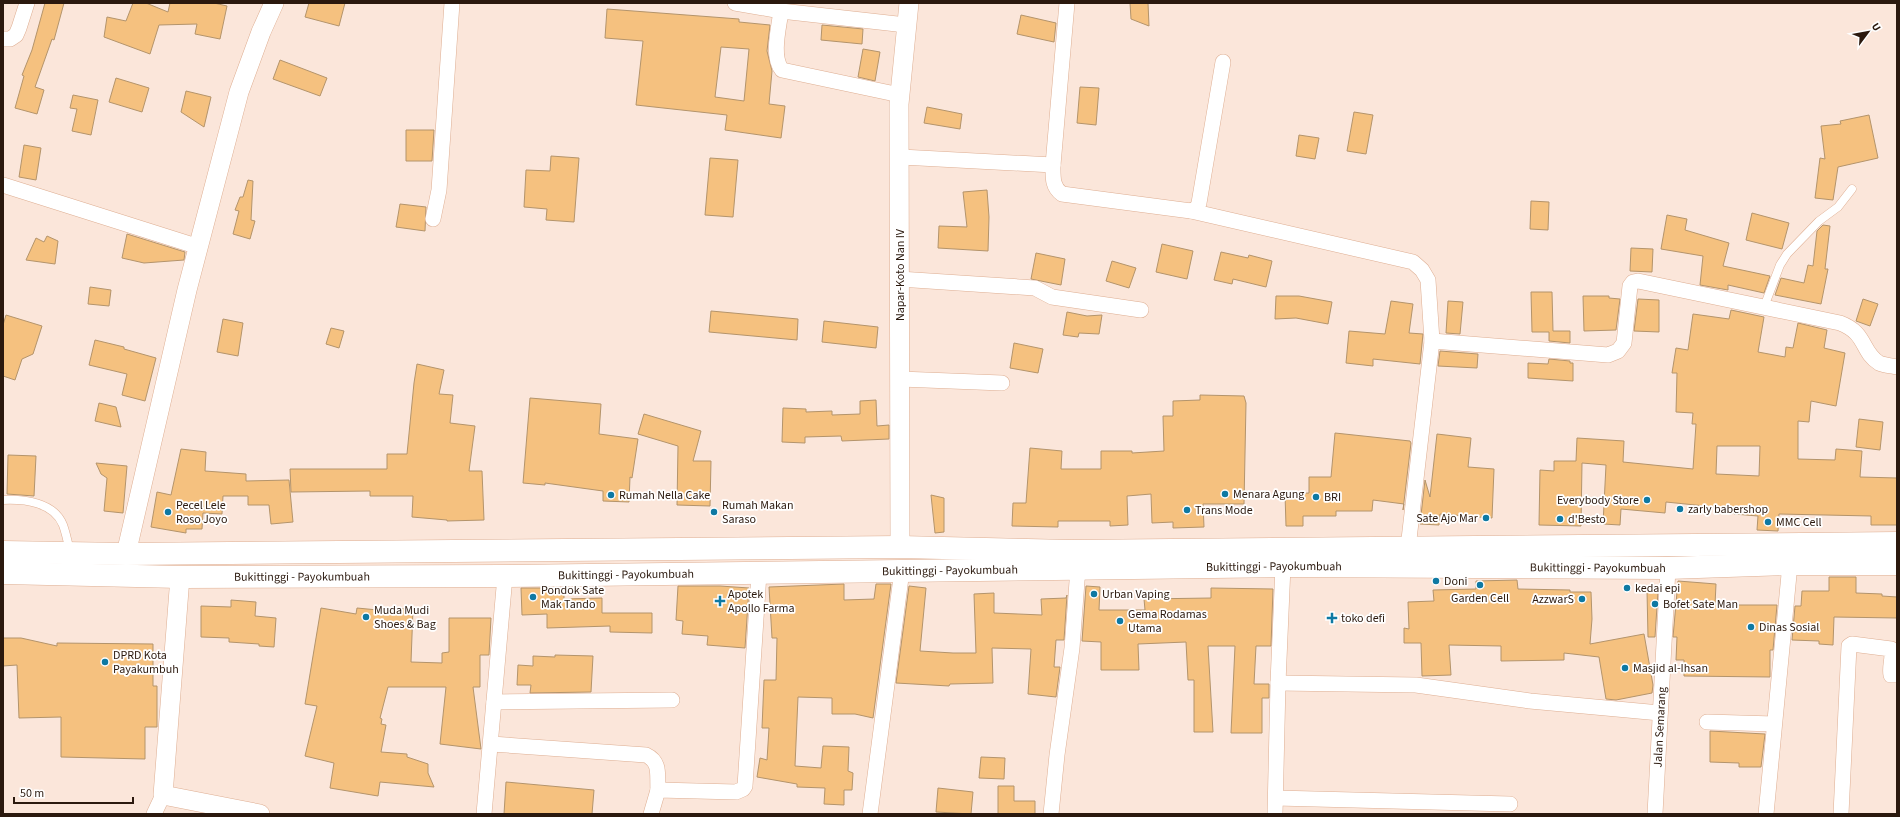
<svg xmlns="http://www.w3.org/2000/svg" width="1900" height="817" font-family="'Source Sans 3',sans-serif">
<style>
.building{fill:#f5c17f;stroke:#b4946b;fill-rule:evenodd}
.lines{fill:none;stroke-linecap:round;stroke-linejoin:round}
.service-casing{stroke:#deae92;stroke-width:9}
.minor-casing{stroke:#deae92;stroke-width:16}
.tertiary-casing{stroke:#deae92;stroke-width:20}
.trunk-casing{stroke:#deae92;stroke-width:23}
.service{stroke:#fff;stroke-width:8}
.minor{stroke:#fff;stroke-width:15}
.tertiary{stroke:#fff;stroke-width:19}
.trunk{stroke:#fff;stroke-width:22}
.poi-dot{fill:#0e79a3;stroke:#fff;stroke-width:1.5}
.labels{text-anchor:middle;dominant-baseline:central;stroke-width:3.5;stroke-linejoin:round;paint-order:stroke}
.street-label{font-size:12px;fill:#2b190e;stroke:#fff}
.poi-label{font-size:12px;fill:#2b190e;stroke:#fff;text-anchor:start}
</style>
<rect width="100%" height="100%" fill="#fbe6da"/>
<g class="building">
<path d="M45,3H64L54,40L52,39L35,87L44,90L37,114L15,108L24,76L22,75L32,50Z"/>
<path d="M133,3H146L168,12L170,3H214L227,6L220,39L195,34L197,24L159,25L150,54L104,37L107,17L126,21Z"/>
<path d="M309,3H345L339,26L305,17Z"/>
<path d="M1130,3H1148L1149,26L1131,19Z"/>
<path d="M607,9L739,19V22L770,25L767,51L772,71L769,104L785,106L781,138L725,130L727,115L636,105L643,41L605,38ZM721,47L749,49L744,101L715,97Z"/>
<path d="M1021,15L1056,23L1054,42L1017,34Z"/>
<path d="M822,25L863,29L862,44L821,40Z"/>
<path d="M863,49L880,52L875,81L858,77Z"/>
<path d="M280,60L327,78L320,96L273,79Z"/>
<path d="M116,78L149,88L142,112L109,102Z"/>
<path d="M1080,87L1099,88L1096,125L1077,123Z"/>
<path d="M186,91L211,97L204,127L181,112Z"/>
<path d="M73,95L98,100L91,135L72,131L77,109L70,108Z"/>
<path d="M927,107L962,114L960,129L924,123Z"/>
<path d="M1354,112L1373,115L1366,154L1347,151Z"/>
<path d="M1869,115L1878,158L1838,167L1833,200L1815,198L1820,158L1825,159L1821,126L1841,124L1840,121Z"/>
<path d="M406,130H434L432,161H406Z"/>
<path d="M1299,135L1319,138L1315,159L1296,156Z"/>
<path d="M24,145L41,148L36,180L19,177Z"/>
<path d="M551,156L579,158L574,222L546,220L547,209L524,207L526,170L550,171Z"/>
<path d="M710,158L738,160L733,217L705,215Z"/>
<path d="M248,180L253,181L251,220L255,221L250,239L233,234L239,211L235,210L240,197H243Z"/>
<path d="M987,190L989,217L988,251L938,248L939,226L967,227L963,192Z"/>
<path d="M1531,201L1549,202L1548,230L1530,229Z"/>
<path d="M400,204L426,207L425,231L396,227Z"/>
<path d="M1752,213L1789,223L1782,249L1746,240Z"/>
<path d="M1667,215L1687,219L1685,230L1729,243L1723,266L1770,276L1764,293L1728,285V290L1700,285L1703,256L1661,249Z"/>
<path d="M1823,225L1830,226L1825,269H1828L1821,304L1775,295L1781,278L1804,283L1808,265L1813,266L1817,231Z"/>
<path d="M127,234L185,252L184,260L144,263L122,258Z"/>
<path d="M47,236L58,241L55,264L26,260L36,238L44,242Z"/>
<path d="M1162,244L1193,251L1187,279L1156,272Z"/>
<path d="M1631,248L1653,249L1652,272L1630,271Z"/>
<path d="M1221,252L1248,258L1249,255L1272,261L1266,287L1233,279L1232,284L1214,280Z"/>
<path d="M1036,253L1065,259L1061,285L1031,279Z"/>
<path d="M1112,261L1136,268L1129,288L1106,281Z"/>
<path d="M90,287L111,290L109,306L88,304Z"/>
<path d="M1531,292H1552L1553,331H1570V343L1549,341V332H1532Z"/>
<path d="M1276,296H1299L1332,302L1328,324L1296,318L1275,319Z"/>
<path d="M1583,296H1609V298L1620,299L1616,330L1584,331Z"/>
<path d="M1638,299L1659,300V332L1634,331Z"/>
<path d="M1863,299L1878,304L1870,326L1856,321Z"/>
<path d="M1391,301L1413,304L1409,333L1423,334L1420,364L1373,359V366L1346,363L1349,331L1385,334Z"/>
<path d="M1448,301L1463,302L1460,334L1446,333Z"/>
<path d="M1731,310L1764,317L1758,352L1785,357L1786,347L1793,348L1798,323L1827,330L1824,348L1845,353L1836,406L1811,401L1809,422L1798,421V459L1835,460L1836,449L1862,451L1860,477L1897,478V525H1871V516L1779,514L1778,531L1757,530L1758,516L1734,514V509L1666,502L1665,513L1621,509L1620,525L1603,524L1606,465L1582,463L1581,526L1539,525L1540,470L1554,471V461H1576L1577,438L1624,441L1623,462L1693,469L1696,424H1692L1693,413L1676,412L1677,373H1672L1676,348L1688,350L1693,314L1729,319ZM1717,446H1760L1759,476L1716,474Z"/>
<path d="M711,311L798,319L797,340L709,332Z"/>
<path d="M1067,312L1087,316L1102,315L1099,334L1079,333L1078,337L1063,335Z"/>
<path d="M6,315L42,326L33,354L22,359L15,380L3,376V325Z"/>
<path d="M223,319L243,323L238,356L217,352Z"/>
<path d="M824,321L878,327L876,348L822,342Z"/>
<path d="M331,328L344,331L339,348L326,344Z"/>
<path d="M95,340L124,347V349L156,358L145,401L122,395L127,374L89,365Z"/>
<path d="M1014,343L1043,349L1038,373L1010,368Z"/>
<path d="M1440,351L1478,354L1477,368L1438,366Z"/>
<path d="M1549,359L1570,361V363H1573V381L1528,378V363L1548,364Z"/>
<path d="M417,364L444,370L439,394L453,395L450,423L475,426L469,471H482L484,520L447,521V520L412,517L413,496H370V491L291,492L290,469H387V454H407L414,383Z"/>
<path d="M1200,395L1244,396L1246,403L1244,504H1203L1204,527L1173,528V522L1152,523L1151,494L1127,496L1128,525L1110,526V521H1058V527L1012,526L1013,503H1026L1030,448L1062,451L1061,469H1101V451H1132V453L1164,451L1163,416H1173V401L1200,400Z"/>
<path d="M530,398L601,404L599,434L638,439L632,478L630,477L629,502L603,501V491L545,483V485L523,483Z"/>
<path d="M876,400L877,426L889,425V439L842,441L841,436L805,437V443L782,442L783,408L806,409V412L832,411V415L860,414V401Z"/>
<path d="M99,403L116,407L121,427L95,421Z"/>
<path d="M644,414L701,431L693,461H711L710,506L677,505L678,446L638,434Z"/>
<path d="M1859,419L1883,422L1880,450L1856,447Z"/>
<path d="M1335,433L1410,441L1411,443L1403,510L1404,504L1373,500L1372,511H1336V516H1303V526H1286L1285,494L1309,493V477H1331Z"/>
<path d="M1437,434L1471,438L1468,467L1494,469L1492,518L1440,514L1439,525L1420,524L1425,480L1430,497Z"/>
<path d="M181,449L206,452L205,471L246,474V481L289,480L293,522L271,524L269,505H248V496H223L222,514L203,513L202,529H186V533L151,527L157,492L171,495Z"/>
<path d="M8,455L36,456L34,496L7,494Z"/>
<path d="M96,463L127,466L123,513L104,511L107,478L101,474Z"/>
<path d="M931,495L944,498V532L935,533Z"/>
<path d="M1829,577H1856V593L1882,594V596L1897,597V618L1834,617L1833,645L1819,644V641L1792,640L1795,606H1801L1802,591H1829Z"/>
<path d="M1517,580L1518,589L1570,590V592H1591L1592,619L1590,644L1644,634L1653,685L1652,693L1616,700L1606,699L1599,657L1564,653V660L1501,661V646L1449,645L1451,675L1422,676L1421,643H1404V628L1409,629L1408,602L1434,601L1433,590L1476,589V581Z"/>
<path d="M1678,581L1716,584L1715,605H1777L1773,650H1770V677L1684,676V660H1676L1677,637H1673Z"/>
<path d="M844,584V600L874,599L876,584H891L873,718L855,714H832V698L798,697L795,766L821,768L823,746L849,747L848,771L853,773L852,790H844V805L824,804L825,788L797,787V784L757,777L760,758L767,760L769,728H762L764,680H776L777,638H772L769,587Z"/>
<path d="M678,586H720L749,588L745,648L707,645L708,636L682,634L683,621L676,620Z"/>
<path d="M909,586L926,588L920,651L953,653H976L974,594L994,593V613L1042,615L1041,599L1066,598L1067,595L1064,640H1056L1054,667H1060L1056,697L1028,694L1031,649L992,648L993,683L950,684L949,686L896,683Z"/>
<path d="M1086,586L1100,587L1099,610H1145L1144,599L1211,598V588L1273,589L1271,646H1256L1254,684H1269V698H1262V733H1231L1235,646H1208L1213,732H1194V680H1188L1186,642L1138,644L1139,670H1101V642L1082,641Z"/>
<path d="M521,588H564V599L602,598V613H652V633L610,632V626L547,628V614L522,615Z"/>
<path d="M1647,591H1658L1655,637H1648Z"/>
<path d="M231,600L256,602L255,616L276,618L274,647L259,646V644L229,642V638L201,637V606L231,607Z"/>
<path d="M321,608L356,614L357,608L388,611V608L413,609L411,662L442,663V653L449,652V618H491L489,655H480V687H473L481,749L440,744L446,687H388L380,718L382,719L381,724L386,725L381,752L407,754V757L428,764V773L434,787L380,782L378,796L330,788L334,763L305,756L317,706L305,704Z"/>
<path d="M3,638H21L57,646V643L153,644V686H157V727H145V759L61,757V717L19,718L17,665L3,666Z"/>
<path d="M555,655L593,656L591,692L530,693L531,685H517L518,665L533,666V656L555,657Z"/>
<path d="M1710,731L1765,734L1761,767H1739V763L1710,762Z"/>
<path d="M981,757L1005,758L1004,779L979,778Z"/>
<path d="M506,782L594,790L592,814H504Z"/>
<path d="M998,786H1014V801H1035V814H998Z"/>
<path d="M938,788L973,792L971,814L936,812Z"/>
</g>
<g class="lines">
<defs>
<g id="service">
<path d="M1764,307L1780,265L1787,254L1819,221L1838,207L1852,189"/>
<path d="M3,500C24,499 54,502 63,525C66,533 68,543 70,552"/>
</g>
<g id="minor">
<path d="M735,3L781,11L906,25"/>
<path d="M1067,3L1053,165C1053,177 1052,187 1062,194L1191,211L1413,262L1422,270L1428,280L1432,341L1408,548"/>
<path d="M781,11C779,27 771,57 782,70L900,95"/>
<path d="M3,39H10L16,35L19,28L27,3"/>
<path d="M901,157L1053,165"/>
<path d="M3,185L199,247"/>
<path d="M1191,211L1197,208L1199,203L1223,62"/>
<path d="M433,219L439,190L452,3"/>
<path d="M899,279L1035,288L1052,297L1141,310"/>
<path d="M1432,341L1608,355L1618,351L1624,343L1630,286L1633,282L1638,281L1840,323C1867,333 1861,352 1879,363C1883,365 1892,366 1897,367"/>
<path d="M900,379L1002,383"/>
<path d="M1278,683L1416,685L1530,701L1660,713"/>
<path d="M494,702L672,700"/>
<path d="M1707,722L1774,724"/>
<path d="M491,744L646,755C661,762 657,775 658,790"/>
<path d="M1276,798L1510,804"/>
<path d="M154,814L163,795"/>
<path d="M484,814L505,576"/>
<path d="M651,814L658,790L736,792L743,789L745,786L759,573"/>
<path d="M870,814L902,570"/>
<path d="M1051,814L1057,755L1072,648L1078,568"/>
<path d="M1275,814L1278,683L1283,566"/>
<path id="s1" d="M1655,814L1668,568"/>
<path d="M1766,814L1790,564"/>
<path d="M1841,814L1849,646L1852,644L1891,649C1894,657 1889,666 1891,675H1897"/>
</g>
<g id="tertiary">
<path d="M900,547L899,104L909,3"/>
<path d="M126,554L187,290L239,92L261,32L274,3"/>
<path d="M180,577L163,795L260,814"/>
</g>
<g id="trunk">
<path d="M3,552L126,554L900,547L1071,551L1897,543"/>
<path id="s2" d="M3,573L180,577L505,576L1283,566L1668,568L1790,564H1897"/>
</g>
</defs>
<use href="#service" class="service-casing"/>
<use href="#minor" class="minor-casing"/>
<use href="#tertiary" class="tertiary-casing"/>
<use href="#trunk" class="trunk-casing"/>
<use href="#service" class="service"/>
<use href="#minor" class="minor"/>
<use href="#tertiary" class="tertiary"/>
<use href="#trunk" class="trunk"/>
</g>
<g class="poi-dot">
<circle cx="1225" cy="494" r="4"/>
<circle cx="611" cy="495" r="4"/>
<circle cx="1316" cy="497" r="4"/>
<circle cx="1647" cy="500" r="4"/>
<circle cx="1680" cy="509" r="4"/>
<circle cx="1187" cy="510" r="4"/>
<circle cx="168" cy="512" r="4"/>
<circle cx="714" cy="512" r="4"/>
<circle cx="1486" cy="518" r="4"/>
<circle cx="1560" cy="519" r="4"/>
<circle cx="1768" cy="522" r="4"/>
<circle cx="1436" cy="581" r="4"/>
<circle cx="1480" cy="585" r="4"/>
<circle cx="1627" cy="588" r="4"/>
<circle cx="1094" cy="594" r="4"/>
<circle cx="533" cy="597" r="4"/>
<circle cx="1582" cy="599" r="4"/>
<path d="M718 595h4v4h4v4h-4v4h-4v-4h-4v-4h4z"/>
<circle cx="1655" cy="604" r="4"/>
<circle cx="366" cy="617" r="4"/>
<path d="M1330 612h4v4h4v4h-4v4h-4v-4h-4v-4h4z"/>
<circle cx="1120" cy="621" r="4"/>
<circle cx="1751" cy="627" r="4"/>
<circle cx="105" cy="662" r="4"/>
<circle cx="1625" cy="668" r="4"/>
</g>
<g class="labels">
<g class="street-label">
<text transform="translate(900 275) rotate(-90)">Napar-Koto Nan IV</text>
<text stroke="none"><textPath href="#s2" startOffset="1271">Bukittinggi - Payokumbuah</textPath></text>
<text stroke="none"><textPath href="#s2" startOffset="1595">Bukittinggi - Payokumbuah</textPath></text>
<text stroke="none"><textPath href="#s2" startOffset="947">Bukittinggi - Payokumbuah</textPath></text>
<text stroke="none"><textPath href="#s2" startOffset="623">Bukittinggi - Payokumbuah</textPath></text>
<text stroke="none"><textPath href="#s2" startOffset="299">Bukittinggi - Payokumbuah</textPath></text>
<text stroke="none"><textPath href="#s1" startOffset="87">Jalan Semarang</textPath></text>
</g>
<g class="poi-label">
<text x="1233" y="494">Menara Agung</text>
<text x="619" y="495">Rumah Nella Cake</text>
<text x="1324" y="497">BRI</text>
<text x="1639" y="500" text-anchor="end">Everybody Store</text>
<text x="176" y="505">Pecel Lele<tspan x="176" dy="14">Roso Joyo</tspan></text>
<text x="722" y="505">Rumah Makan<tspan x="722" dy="14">Saraso</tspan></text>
<text x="1688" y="509">zarly babershop</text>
<text x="1195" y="510">Trans Mode</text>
<text x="1478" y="518" text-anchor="end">Sate Ajo Mar</text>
<text x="1568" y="519">d'Besto</text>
<text x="1776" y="522">MMC Cell</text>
<text x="1444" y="581">Doni</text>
<text x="1635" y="588">kedai epi</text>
<text x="541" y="590">Pondok Sate<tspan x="541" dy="14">Mak Tando</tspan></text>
<text x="728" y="594">Apotek<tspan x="728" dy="14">Apollo Farma</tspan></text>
<text x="1102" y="594">Urban Vaping</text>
<text x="1480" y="598" text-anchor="middle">Garden Cell</text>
<text x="1574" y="599" text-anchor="end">AzzwarS</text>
<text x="1663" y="604">Bofet Sate Man</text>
<text x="374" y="610">Muda Mudi<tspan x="374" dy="14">Shoes &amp; Bag</tspan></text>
<text x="1128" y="614">Gema Rodamas<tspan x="1128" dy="14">Utama</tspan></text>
<text x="1341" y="618">toko defi</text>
<text x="1759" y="627">Dinas Sosial</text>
<text x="113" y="655">DPRD Kota<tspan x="113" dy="14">Payakumbuh</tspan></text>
<text x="1633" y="668">Masjid al-Ihsan</text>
</g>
</g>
<rect width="1900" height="817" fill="none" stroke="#2b190e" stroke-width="8"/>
<g transform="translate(1868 32) rotate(58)" stroke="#ffffff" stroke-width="3" paint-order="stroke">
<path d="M0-3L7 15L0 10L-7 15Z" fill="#2b190e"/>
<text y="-6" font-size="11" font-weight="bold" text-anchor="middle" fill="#2b190e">U</text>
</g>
<path d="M14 797v6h119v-6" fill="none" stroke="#2b190e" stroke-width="2"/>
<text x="20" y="797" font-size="12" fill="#2b190e" stroke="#ffffff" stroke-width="3" paint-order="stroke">50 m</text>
</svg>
